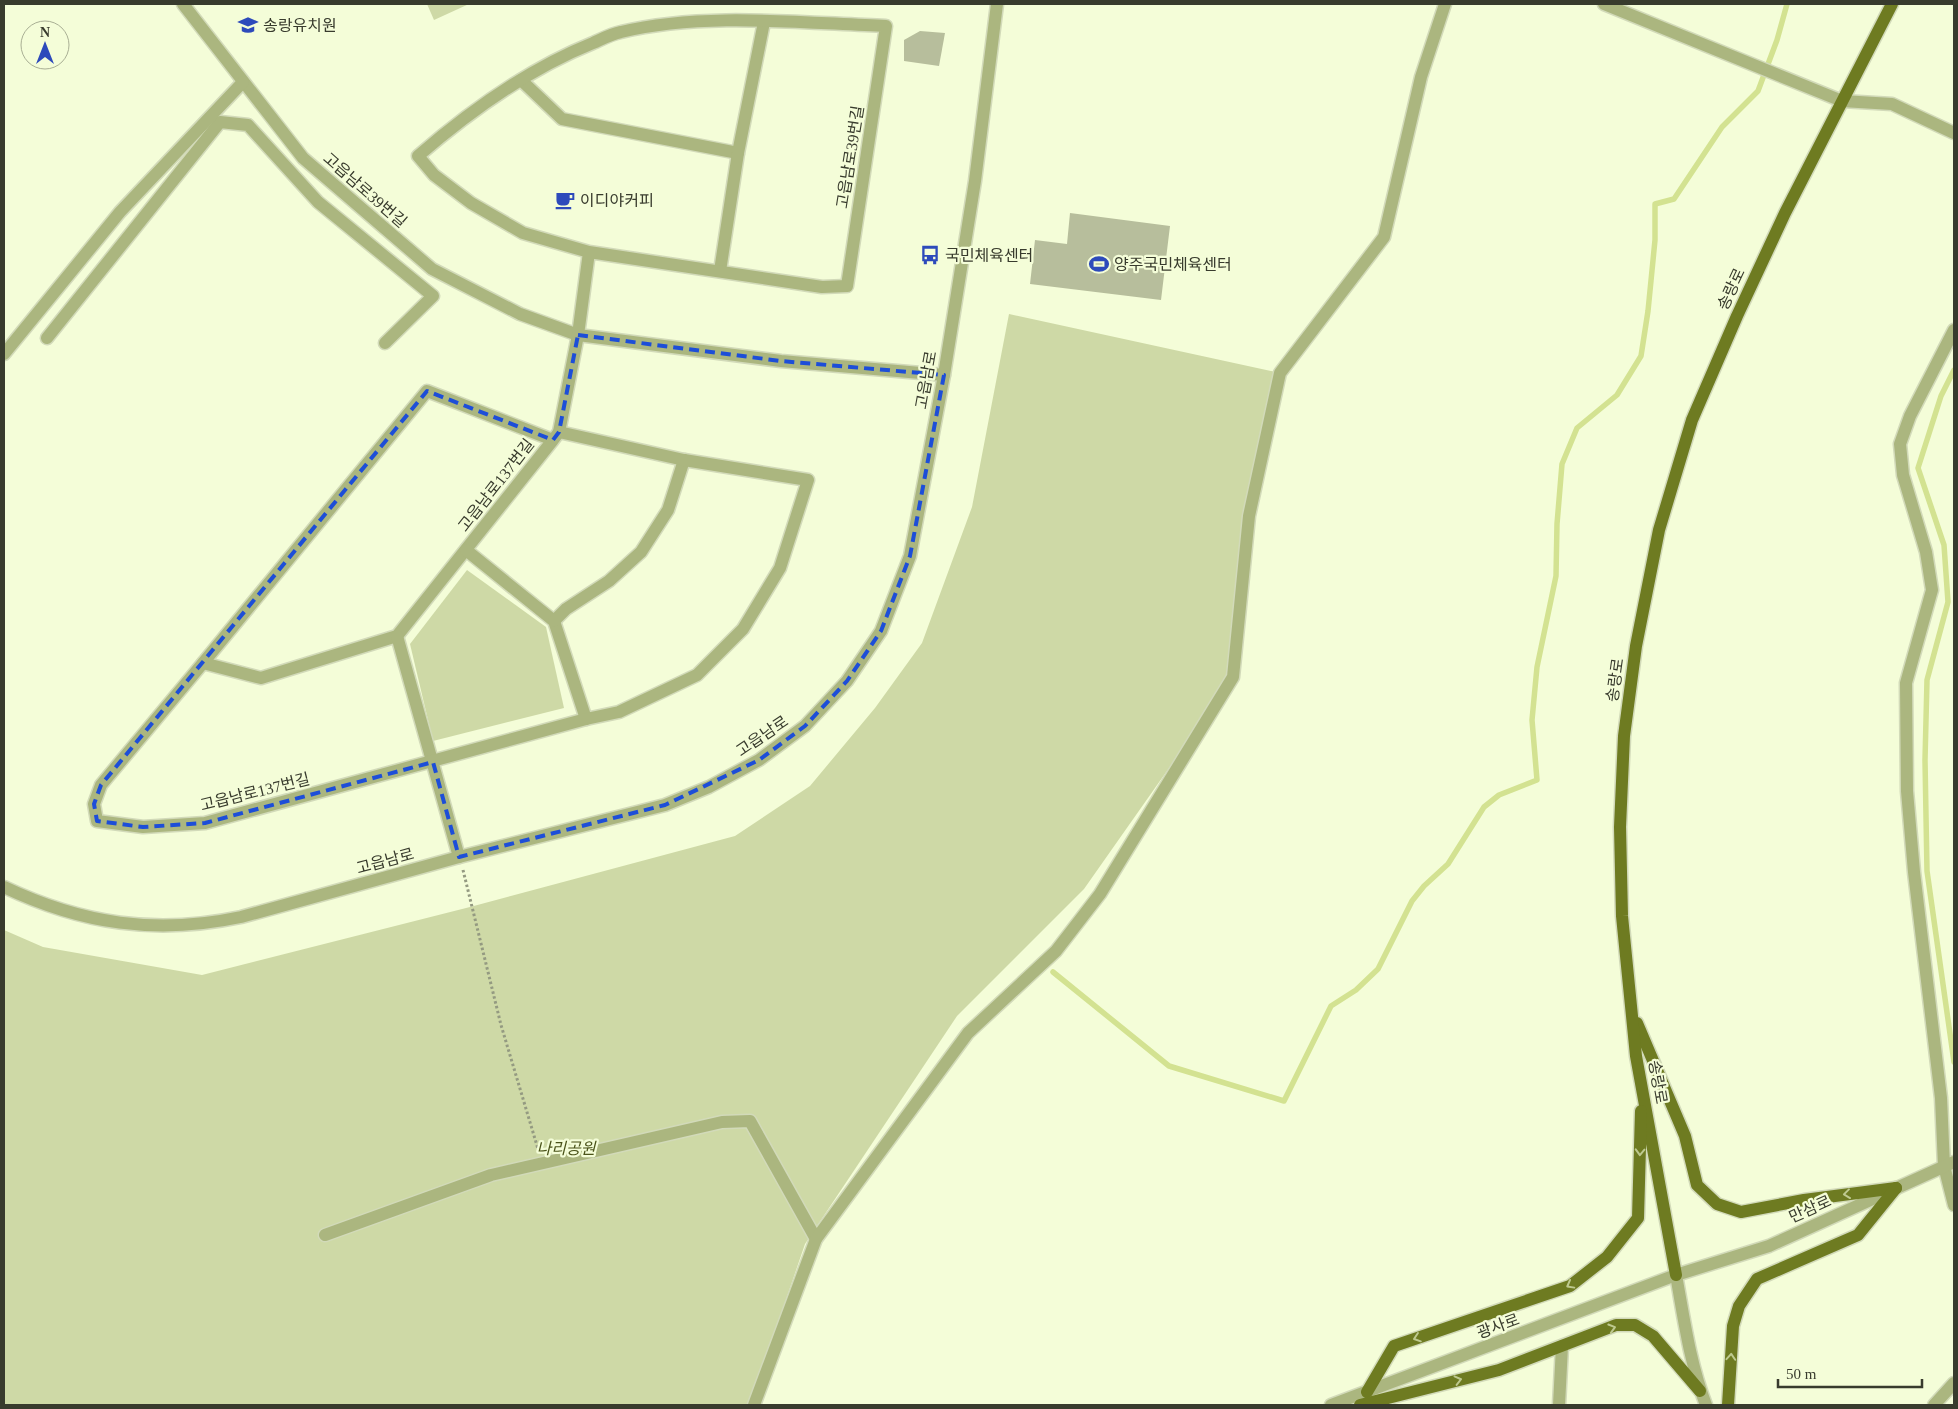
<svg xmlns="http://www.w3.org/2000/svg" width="1958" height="1409" font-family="'Times New Roman','Noto Sans KR',serif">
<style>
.green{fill:#ced9a6}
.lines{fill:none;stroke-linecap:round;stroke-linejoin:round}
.stream{stroke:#d3e291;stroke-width:5.5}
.building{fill:#b7be9c}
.minor-casing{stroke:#d2dab9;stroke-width:15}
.major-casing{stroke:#d2dab9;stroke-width:15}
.path{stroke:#949a81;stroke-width:3;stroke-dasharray:2.5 2.5;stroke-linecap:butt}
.minor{stroke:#abb67f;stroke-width:12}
.major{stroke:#6e7b21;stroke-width:12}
.oneway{stroke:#bec98f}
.marked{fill:none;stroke:#1d4ed8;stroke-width:4;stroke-dasharray:10 6;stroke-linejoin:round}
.labels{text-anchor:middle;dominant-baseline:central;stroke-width:4.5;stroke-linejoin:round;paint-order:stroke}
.poi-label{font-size:16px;fill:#383b2d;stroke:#f4fdd8;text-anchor:start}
.street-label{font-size:16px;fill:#383b2d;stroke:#f4fdd8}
.park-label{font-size:16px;font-style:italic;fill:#4a5319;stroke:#f4fdd8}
</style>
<rect width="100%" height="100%" fill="#f4fdd8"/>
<g class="green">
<path d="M427,4H469L434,20Z"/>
<path d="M1009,314L1280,373L1249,516L1233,677L1084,889L957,1016L805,1244L750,1405H4V930L43,947L202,975L470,907L735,836L810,786L875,708L922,643L972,507Z"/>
<path d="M467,570L546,627L564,708L433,741L410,644Z"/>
</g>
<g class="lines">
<g class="stream">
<path d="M1954,370L1941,396L1918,468L1944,545L1948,602L1927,680L1925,760L1927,871L1954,1062"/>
<path d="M1053,972L1169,1066L1284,1101L1331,1006L1356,990L1378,969L1412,901L1424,886L1448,864L1484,807L1499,795L1537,780L1532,720L1537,667L1556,576L1557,524L1562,464L1577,428L1617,395L1641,356L1648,311L1655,240V204L1674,199L1722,127L1758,91L1777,40L1787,4"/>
</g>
</g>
<g class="building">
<path d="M920,31L945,33L939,66L904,61V40Z"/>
<path d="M1070,213L1170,226L1161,300L1030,284L1035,240L1067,244Z"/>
</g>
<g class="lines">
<defs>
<g id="minor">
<path d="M183,4L303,158L432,269L520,314L578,335L781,361L944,375"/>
<path d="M1604,4L1842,101L1892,104L1954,133"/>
<path d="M521,80L562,119L738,153"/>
<path d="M720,271L738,153L764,22"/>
<path d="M1954,330L1910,416L1900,444L1903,475L1926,552L1932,590L1906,683L1907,791L1914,872L1941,1098L1944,1166L1954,1205"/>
<path d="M47,338L220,122L248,125L318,202L433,296L385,343"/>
<path d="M4,354L120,212L243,82"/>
<path d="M553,440L427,391L203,663L261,678L397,636L553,440L559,432L578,335L589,252L523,233L471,203L434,175L418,156C470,111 528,69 593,43C602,39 611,34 621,32C704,12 801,23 886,26L847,286L822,287L589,252"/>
<path d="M466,550L554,621L586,719"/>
<path d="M554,621L566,609L609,581L641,552L668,510L684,460"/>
<path d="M397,636L459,857"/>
<path d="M203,663L101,785L94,804L97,821L143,827L205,823L586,719L619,712L697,675L743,629L780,568L808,480L684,460L559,432"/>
<path d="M4,887C82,924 156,935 241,917L459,857L665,805L709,787L759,760L805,726L847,681L881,631L910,556L944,375L975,181L997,4"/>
<path d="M325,1235L491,1175L722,1122L750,1121L816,1239"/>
<path d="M1676,1275C1684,1319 1690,1364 1706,1405"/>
<path d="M754,1405L816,1239L968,1033L1056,951L1100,894L1233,677L1249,516L1280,373L1384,237L1421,77L1445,4"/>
<path d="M1331,1405L1676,1275L1769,1246L1954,1162"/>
<path d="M1559,1405L1562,1346"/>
<path d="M1934,1405L1954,1383"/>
</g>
<g id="major">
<path d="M1637,1023L1685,1136L1697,1185L1717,1204L1741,1212L1804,1200L1896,1188"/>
<path d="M1676,1275L1636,1056L1622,916L1620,827L1624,736L1636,646L1659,530L1692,420L1737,316L1785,213L1892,4"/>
<path d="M1367,1392L1394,1346L1570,1286L1607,1257L1638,1218L1641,1111"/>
<path d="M1360,1405L1499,1370L1616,1325H1635L1653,1336L1700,1391"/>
<path d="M1728,1405L1733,1326L1739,1306L1757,1279L1858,1235L1896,1188"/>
</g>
</defs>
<use href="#minor" class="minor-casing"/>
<use href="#major" class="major-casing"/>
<path class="path" d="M463,870L501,1025L538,1149"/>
<use href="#minor" class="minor"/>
<use href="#major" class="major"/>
</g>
<defs><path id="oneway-chevron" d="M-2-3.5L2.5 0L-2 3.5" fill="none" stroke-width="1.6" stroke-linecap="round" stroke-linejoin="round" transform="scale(1.25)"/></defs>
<g class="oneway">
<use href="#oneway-chevron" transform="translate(1640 1152) rotate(92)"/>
<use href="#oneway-chevron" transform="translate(1847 1194) rotate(173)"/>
<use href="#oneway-chevron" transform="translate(1570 1285) rotate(151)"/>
<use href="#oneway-chevron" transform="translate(1612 1328) rotate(-17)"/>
<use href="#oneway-chevron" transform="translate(1417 1338) rotate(161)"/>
<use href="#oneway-chevron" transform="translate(1731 1357) rotate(-86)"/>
<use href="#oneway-chevron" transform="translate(1458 1380) rotate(-14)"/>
</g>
<path class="marked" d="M578,335L781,361L944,375L910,556L881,631L847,681L805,726L759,760L665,805L459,857L433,762L205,823L143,827L97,821L94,804L101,785L427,391L553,440L559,432Z"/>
<defs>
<symbol id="school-bare" viewBox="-9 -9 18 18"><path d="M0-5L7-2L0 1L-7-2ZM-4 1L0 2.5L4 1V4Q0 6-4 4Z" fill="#2d4abb" stroke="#f4fdd8" stroke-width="2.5" paint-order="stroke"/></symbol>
<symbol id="cafe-bare" viewBox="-9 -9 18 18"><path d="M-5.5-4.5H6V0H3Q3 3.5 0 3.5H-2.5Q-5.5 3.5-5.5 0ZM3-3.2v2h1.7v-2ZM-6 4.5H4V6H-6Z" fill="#2d4abb" stroke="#f4fdd8" stroke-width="2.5" paint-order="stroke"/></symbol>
<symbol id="bus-bare" viewBox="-9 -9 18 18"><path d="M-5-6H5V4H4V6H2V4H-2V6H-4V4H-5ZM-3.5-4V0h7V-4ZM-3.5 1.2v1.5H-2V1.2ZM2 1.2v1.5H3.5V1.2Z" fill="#2d4abb" stroke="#f4fdd8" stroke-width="2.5" paint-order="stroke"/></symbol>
<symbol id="stadium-bare" viewBox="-9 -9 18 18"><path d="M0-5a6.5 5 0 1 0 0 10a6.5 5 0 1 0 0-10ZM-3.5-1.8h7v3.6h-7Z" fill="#2d4abb" stroke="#f4fdd8" stroke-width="2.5" paint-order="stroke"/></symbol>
</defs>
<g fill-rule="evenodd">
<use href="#school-bare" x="234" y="11" width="28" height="28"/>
<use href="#cafe-bare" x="551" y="186" width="28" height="28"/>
<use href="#bus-bare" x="916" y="241" width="28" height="28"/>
<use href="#stadium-bare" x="1085" y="250" width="28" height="28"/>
</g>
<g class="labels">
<g class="poi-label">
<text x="263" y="25">송랑유치원</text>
<text x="580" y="200">이디야커피</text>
<text x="945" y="255">국민체육센터</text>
<text x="1114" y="264">양주국민체육센터</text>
</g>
<g class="street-label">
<text transform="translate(850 157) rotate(-81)">고읍남로39번길</text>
<text transform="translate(365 190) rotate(41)">고읍남로39번길</text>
<text transform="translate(1731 289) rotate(-65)">송랑로</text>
<text transform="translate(926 380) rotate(-80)">고읍남로</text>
<text transform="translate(496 485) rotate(-52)">고읍남로137번길</text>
<text transform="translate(1615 680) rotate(-82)">송랑로</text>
<text transform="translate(762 736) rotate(-34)">고읍남로</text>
<text transform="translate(255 792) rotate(-14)">고읍남로137번길</text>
<text transform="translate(385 861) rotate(-15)">고읍남로</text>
<text transform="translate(1658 1082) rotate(80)">송랑로</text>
<text transform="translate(1810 1209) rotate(-24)">만삼로</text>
<text transform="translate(1498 1326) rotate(-20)">광사로</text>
</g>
<g class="park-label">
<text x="566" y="1148">나리공원</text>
</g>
</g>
<rect width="1958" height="1409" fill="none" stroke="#383b2d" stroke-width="10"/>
<g transform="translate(45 45)"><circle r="24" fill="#f4fdd8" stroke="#a9af94"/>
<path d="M0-4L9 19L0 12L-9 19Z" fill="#2d4abb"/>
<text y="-8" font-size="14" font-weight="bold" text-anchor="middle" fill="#383b2d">N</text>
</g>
<path d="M1778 1379v8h144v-8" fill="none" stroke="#383b2d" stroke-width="2.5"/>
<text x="1786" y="1379" font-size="15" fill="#383b2d" stroke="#f4fdd8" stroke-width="4" paint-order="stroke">50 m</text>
</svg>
